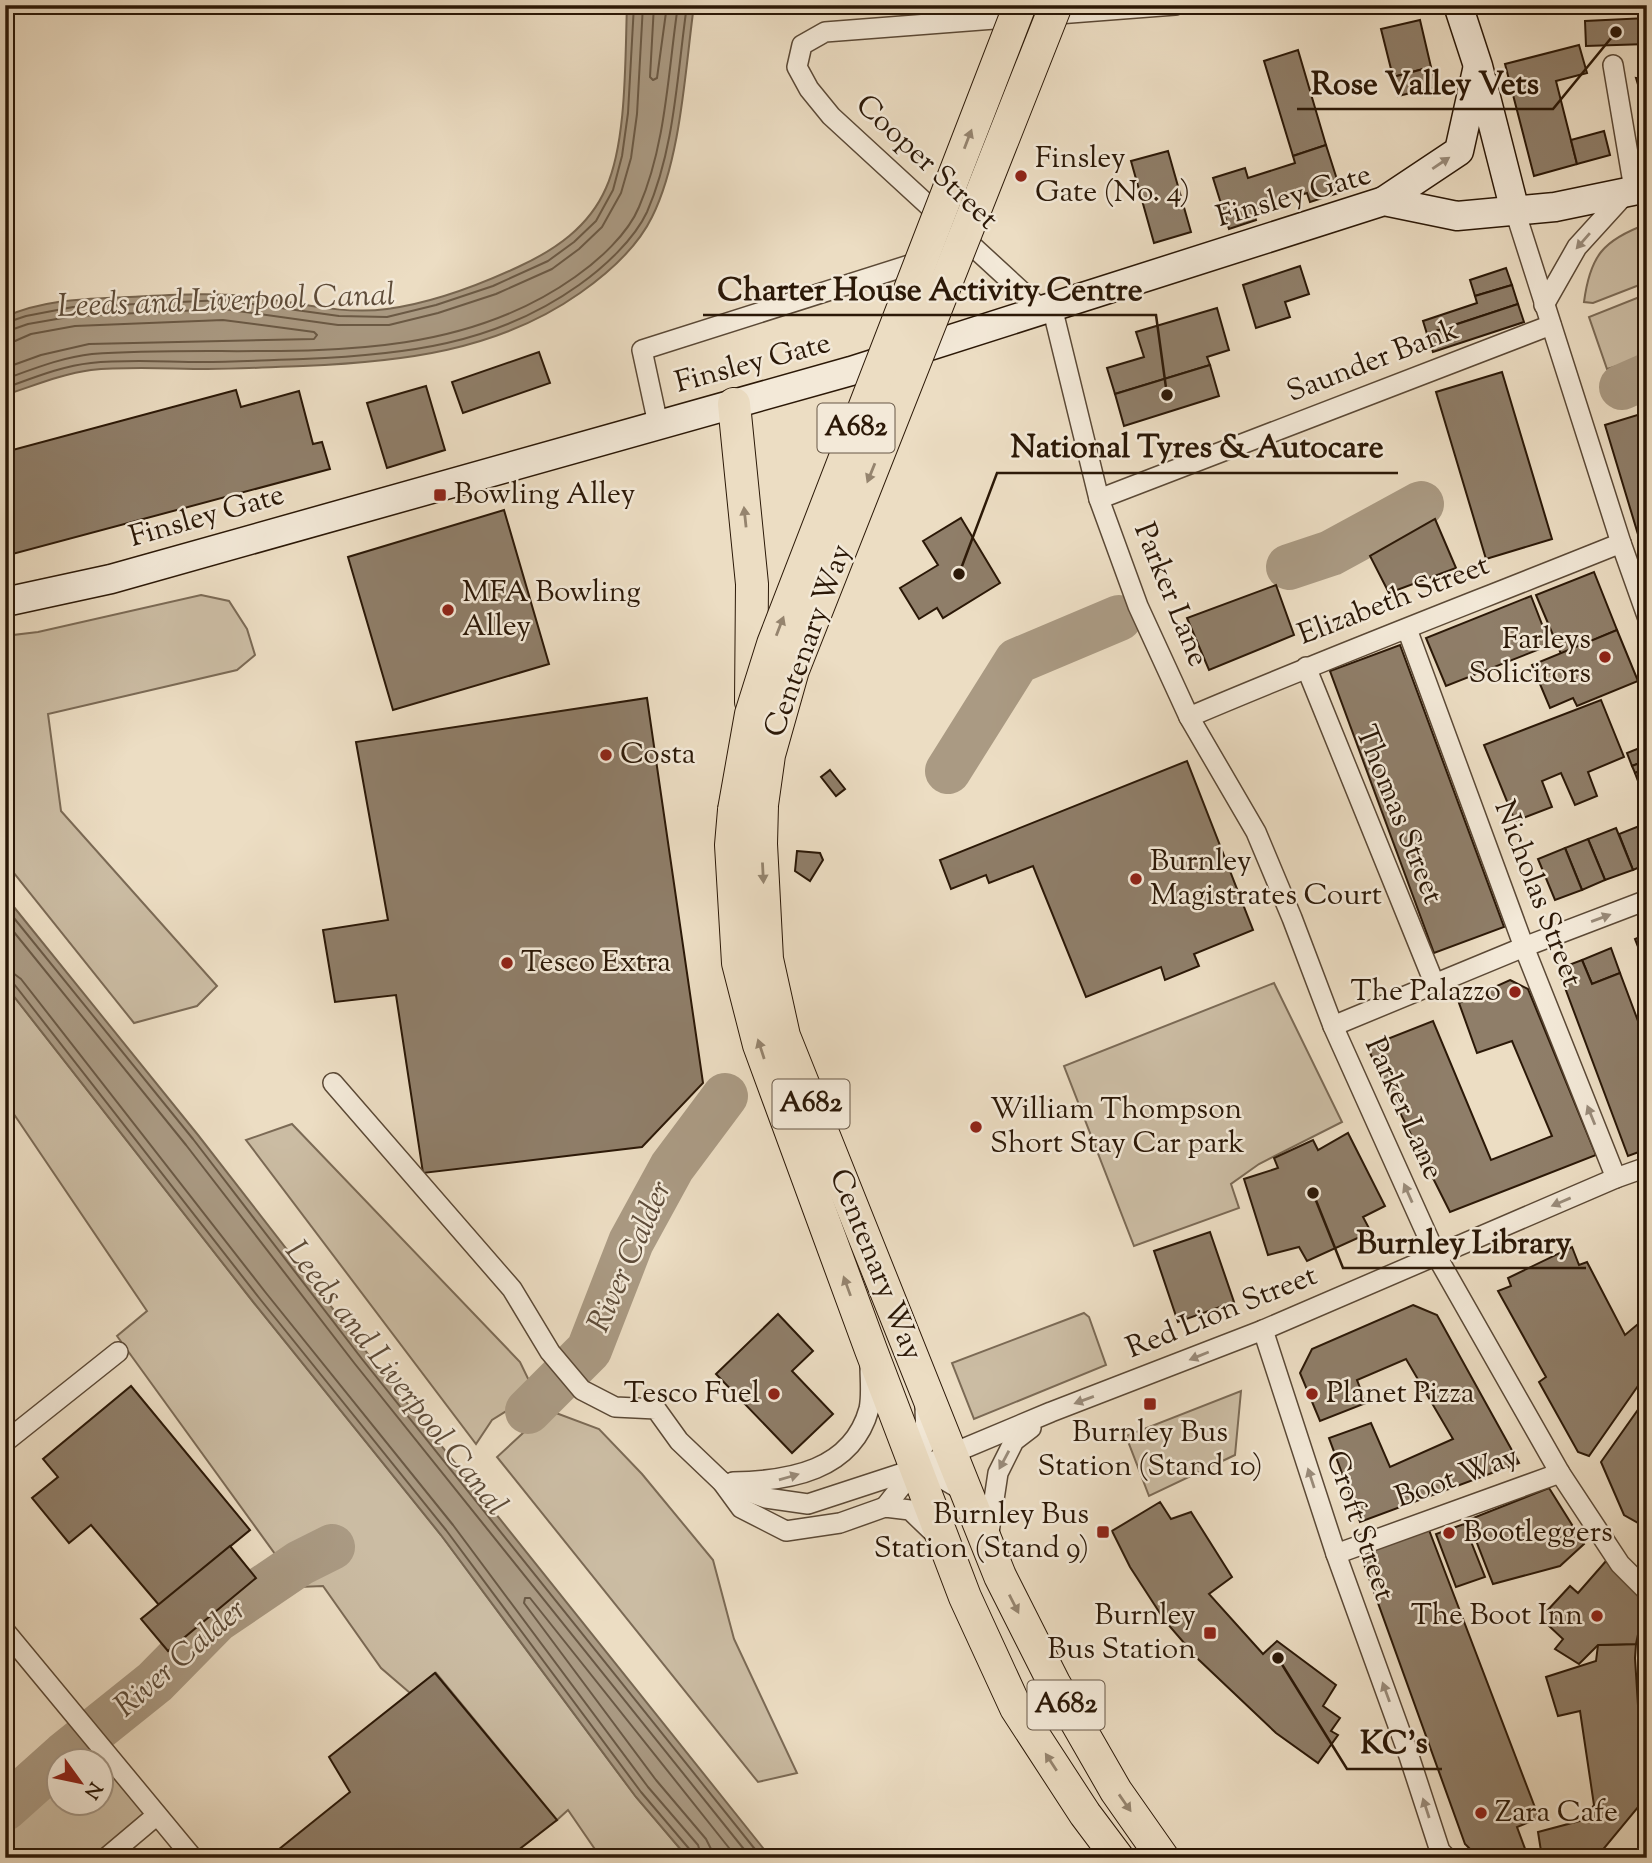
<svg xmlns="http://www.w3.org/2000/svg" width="1652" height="1863" font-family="'Sorts Mill Goudy',serif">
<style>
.green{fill:#cbbca3;stroke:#7b6a55;stroke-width:2}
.water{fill:#aa9a83;stroke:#776651;stroke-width:2}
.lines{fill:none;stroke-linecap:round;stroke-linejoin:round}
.shore{stroke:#6a5945;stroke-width:2}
.river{stroke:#aa9a83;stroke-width:46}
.building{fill:#8f7e69;stroke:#2b1807;stroke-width:2}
.street-casing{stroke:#5b4936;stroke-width:22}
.secondary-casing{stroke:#2b1807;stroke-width:31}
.primary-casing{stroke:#2b1807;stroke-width:34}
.street{stroke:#f3e9d8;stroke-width:19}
.secondary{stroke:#f3e9d8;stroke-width:28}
.primary{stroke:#ecddc3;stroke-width:32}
.primary-bridge-casing{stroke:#2b1807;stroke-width:34;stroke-linecap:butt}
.primary-bridge{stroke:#ecddc3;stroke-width:32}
.oneway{fill:#95846e}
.oneway2{fill:#998b7a}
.poi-dot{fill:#8f2418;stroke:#f3e9d8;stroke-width:2.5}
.labels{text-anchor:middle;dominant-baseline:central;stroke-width:5;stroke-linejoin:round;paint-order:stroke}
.shield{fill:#f3e9d8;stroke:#675746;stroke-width:2}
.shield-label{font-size:28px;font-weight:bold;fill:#2b1807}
.poi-label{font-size:30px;fill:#2b1807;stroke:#f3e9d8;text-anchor:start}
.street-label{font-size:30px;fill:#2b1807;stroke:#f3e9d8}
.water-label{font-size:32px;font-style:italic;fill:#5e4c39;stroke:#f3e9d8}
.leader{fill:none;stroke:#2b1807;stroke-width:2.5}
.callout-dot{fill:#2b1807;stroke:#f3e9d8;stroke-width:2.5}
.callout-label{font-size:32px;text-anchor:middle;font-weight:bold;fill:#2b1807;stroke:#f3e9d8;stroke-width:5;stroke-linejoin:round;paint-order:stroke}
</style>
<rect width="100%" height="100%" fill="#ecddc3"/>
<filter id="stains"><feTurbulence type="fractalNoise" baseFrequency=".00286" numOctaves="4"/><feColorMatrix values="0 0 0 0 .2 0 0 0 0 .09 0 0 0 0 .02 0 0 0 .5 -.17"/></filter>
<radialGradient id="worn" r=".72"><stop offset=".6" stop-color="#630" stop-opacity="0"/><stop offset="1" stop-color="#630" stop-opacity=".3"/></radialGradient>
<g class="green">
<path d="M1647,224V282L1593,303L1584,302C1590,256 1603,240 1647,224Z"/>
<path d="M1647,294V357L1607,369L1589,317Z"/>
<path d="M201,595L229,601L247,629L255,655L237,670L48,714L61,811L217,986L197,1006L134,1023L5,862V636L38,632Z"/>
<path d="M1274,983L1342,1122L1259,1164L1231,1184L1239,1208L1134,1246L1064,1066Z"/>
<path d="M5,985L254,1303L441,1535L636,1797L688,1858H601L568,1810L557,1820L436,1673L410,1693L381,1668L323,1586L299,1587L117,1336L147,1311L5,1101Z"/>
<path d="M292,1124L520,1362L535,1393L492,1420L476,1444L246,1140Z"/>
<path d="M1084,1313L1089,1317L1106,1365L974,1419L952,1363Z"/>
<path d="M1241,1391L1235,1455L1149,1496L1126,1436Z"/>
<path d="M548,1410L599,1429L642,1474L713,1560L734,1639L797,1773L758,1782L497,1457Z"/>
<path d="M94,1750L148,1816L98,1858H5V1830L59,1781L60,1804H102V1762L81,1761Z"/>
</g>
<g class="water">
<path d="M627,5H694C685,70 681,159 652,217C637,248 607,274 580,293C498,351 401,362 303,366C271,367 240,369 208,369C170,369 129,366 91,370C62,374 33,386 5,395V317C44,299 88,299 129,297C172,295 214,292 256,297C299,303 344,315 387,309C432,303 477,286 518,267C555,250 589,227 606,188C627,141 625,58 627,5Z"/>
<path d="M5,896L198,1135L368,1354L771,1858H688L636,1797L441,1535L254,1303L5,985Z"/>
</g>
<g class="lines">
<g class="shore">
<path d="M654,5L650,77L653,80L657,78L667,5"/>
<path d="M5,323L26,316L73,307L223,300L339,316L387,317L436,305L493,286L548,261L574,242L596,221L613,190L622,156L628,113L634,5"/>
<path d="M5,332L28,324L74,316L223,309L338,325H389L438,313L496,294L552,269L579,249L602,227L621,193L631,158L637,114L643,5"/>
<path d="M5,342L15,341L31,334L75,326L223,320L314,332L317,335L314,339L89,344L41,355L5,368"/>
<path d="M5,379C33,369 63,357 92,354C255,342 433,378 575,277C598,261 628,234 639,207C666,145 668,72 678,5"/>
<path d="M5,388C33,378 62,366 91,363C128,359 166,362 202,362C236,362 269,360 303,359C403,355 495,345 579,285C603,268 634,240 647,212C675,148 677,74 687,5"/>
<path d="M5,907L193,1139L362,1359L762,1858"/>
<path d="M5,921L186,1145L355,1364L751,1858"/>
<path d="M5,972L13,973L21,979L266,1293L453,1525L648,1787L698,1845L702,1858"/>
<path d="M5,981L14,984L260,1299L446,1530L641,1792L691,1851L693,1858"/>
<path d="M712,1858L711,1849L706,1839L656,1780L524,1603L525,1598H530L737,1858"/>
</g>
<g class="river">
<path d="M1622,387L1647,376"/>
<path d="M1289,567L1331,553L1421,504"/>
<path d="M948,771L1017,661L1119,618"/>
<path d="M528,1411L589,1350L631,1242L672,1167L725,1096"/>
<path d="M5,1808L64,1755L155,1682L216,1620L300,1563L332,1547"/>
</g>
</g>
<g class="building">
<path d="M1647,18V44L1586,46L1585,21Z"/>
<path d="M1420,20L1431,67L1393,77L1381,29Z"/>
<path d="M1579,45L1587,73L1556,81L1577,164L1534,176L1505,64Z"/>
<path d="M1298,50L1326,145L1293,156L1264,61Z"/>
<path d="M1431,67L1436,87L1398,96L1393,77Z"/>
<path d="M1636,78L1647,79V115Z"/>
<path d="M1604,131L1610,155L1577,164L1571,140Z"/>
<path d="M1326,145L1341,192L1310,202L1307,193L1253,210L1256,220L1229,229L1213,178L1245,168L1248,178L1295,163L1293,156Z"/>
<path d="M1168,151L1191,232L1154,243L1131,161Z"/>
<path d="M1300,266L1309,294L1285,302L1290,317L1256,328L1243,285Z"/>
<path d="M1506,268L1512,285L1475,296L1470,280Z"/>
<path d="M1512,285L1518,304L1427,334L1423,321L1477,303L1475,296Z"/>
<path d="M1518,304L1524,322L1433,352L1427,334Z"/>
<path d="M1217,308L1229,350L1207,357L1210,365L1115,394L1107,368L1144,357L1136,332Z"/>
<path d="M539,352L550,383L463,413L452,382Z"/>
<path d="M1210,365L1219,396L1124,426L1115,394Z"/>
<path d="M1502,372L1552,539L1486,559L1436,392Z"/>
<path d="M426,386L445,450L387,468L367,403Z"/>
<path d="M236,390L241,407L299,391L313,444L322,442L330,469L5,556V452Z"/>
<path d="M1647,412V539L1640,541L1605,425Z"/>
<path d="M504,510L549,664L393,710L348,557Z"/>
<path d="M961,518L1000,583L943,618L937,608L919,619L900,588L938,565L923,541Z"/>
<path d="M1435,519L1456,568L1389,593L1370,556Z"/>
<path d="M1594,572L1617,630L1561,654L1536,595Z"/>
<path d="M1276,585L1294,635L1209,670L1187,618Z"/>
<path d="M1531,596L1550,645L1446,686L1426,638Z"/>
<path d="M1617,630L1638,681L1577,706L1573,698L1550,708L1532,665Z"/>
<path d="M1400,645L1504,927L1434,953L1330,671Z"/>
<path d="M647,698L703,1083L642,1147L423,1173L396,995L335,1002L323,930L388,920L356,742Z"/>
<path d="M1601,700L1624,757L1588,772L1597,796L1575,805L1561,773L1542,781L1552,807L1515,821L1484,745Z"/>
<path d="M1647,745V760L1632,766L1627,753Z"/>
<path d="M1647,760V768L1635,773L1632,766Z"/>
<path d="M1187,761L1253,930L1194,954L1199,966L1165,980L1161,967L1086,997L1033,866L989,883L986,875L951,889L940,860Z"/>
<path d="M1647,768V787L1641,789L1635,773Z"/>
<path d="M830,770L845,789L836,796L821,777Z"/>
<path d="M1647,823V864L1633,870L1619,834Z"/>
<path d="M1616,828L1633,870L1605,880L1588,839Z"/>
<path d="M1588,839L1605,880L1582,890L1565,848Z"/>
<path d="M1565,848L1582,890L1555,900L1538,859Z"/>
<path d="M797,851L820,853L823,860L810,881L795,871Z"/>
<path d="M1647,934V970L1635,939Z"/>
<path d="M1611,948L1620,973L1592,984L1582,960Z"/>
<path d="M1582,960L1592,984L1620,973L1647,1045V1149L1628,1156L1558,969Z"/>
<path d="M1510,980L1528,989L1596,1155L1450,1212L1367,1047L1433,1021L1491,1160L1552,1136L1512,1041L1477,1053L1459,1003Z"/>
<path d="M1348,1133L1385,1206L1363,1217L1371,1232L1307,1261L1299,1247L1268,1255L1244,1179L1278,1168L1274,1158L1313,1140L1318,1150Z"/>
<path d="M1210,1232L1234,1302L1178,1322L1154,1251Z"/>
<path d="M1572,1247L1579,1265L1587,1262L1625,1335L1638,1324L1647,1342V1373L1589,1456L1578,1452L1539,1382L1546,1377L1498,1291L1511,1286L1508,1278Z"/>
<path d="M1413,1305L1437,1315L1519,1463L1360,1522L1329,1438L1371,1423L1390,1467L1453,1439L1406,1359L1357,1380L1366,1403L1320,1421L1300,1373L1312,1349Z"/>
<path d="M778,1314L813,1351L792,1371L833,1414L792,1453L716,1374Z"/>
<path d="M131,1386L250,1530L159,1605L91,1525L69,1543L32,1498L58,1477L43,1459Z"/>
<path d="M1647,1397V1528L1624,1515L1601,1462Z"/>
<path d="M1549,1488L1584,1544L1560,1566L1493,1584L1468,1520Z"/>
<path d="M1160,1502L1171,1519L1191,1512L1232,1577L1209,1594L1263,1654L1277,1641L1336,1685L1323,1706L1340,1718L1331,1731L1338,1735L1318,1763L1276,1733L1198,1659L1165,1621L1130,1567L1112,1531Z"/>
<path d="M1464,1524L1485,1577L1456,1587L1436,1534Z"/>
<path d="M1429,1530L1539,1818L1517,1827L1527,1854L1541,1851L1538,1832L1583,1820L1594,1805L1580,1711L1558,1716L1546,1677L1596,1661L1598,1645L1636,1644L1635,1658L1644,1800L1596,1858H1479L1465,1844L1360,1553Z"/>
<path d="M230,1546L256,1578L168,1651L141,1619Z"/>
<path d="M1606,1561L1645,1601L1636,1644L1598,1645L1579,1664L1555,1649L1563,1639L1548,1625L1555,1619L1546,1612L1570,1586L1578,1593Z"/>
<path d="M435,1673L557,1820L508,1858H268L350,1792L329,1757Z"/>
</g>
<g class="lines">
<defs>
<g id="street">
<path d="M1613,65L1634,189"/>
<path d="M1515,211L1621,543L1647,616"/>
<path d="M1544,305L1577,247L1628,191"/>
<path d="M1052,307L1099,499L1138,606L1189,717L1256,832L1292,918L1333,1026L1436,1255L1560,1473L1620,1564L1647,1591"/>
<path d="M1042,310L831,116L809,89L797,67L802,45L825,32L1175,5"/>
<path d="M658,424L642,350L925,260"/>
<path d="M1099,499L1551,325"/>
<path d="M1407,629L1524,947L1616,1178"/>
<path d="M1306,667L1435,985"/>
<path d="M1189,717C1332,656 1477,601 1621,543"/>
<path d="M1333,1026L1524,947L1647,900"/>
<path d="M333,1083L512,1289L550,1352L582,1390L615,1407L656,1409L679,1441L722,1482L741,1508L786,1531L840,1523L885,1507L910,1510L936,1535"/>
<path d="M1263,1330L1336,1554L1409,1756L1440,1851L1447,1858"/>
<path d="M5,1442L118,1352"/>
<path d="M915,1469L938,1476L965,1492"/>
<path d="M722,1482L766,1498L808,1504L915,1469L1051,1412L1263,1330L1616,1178L1647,1167"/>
<path d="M733,1482C789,1481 852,1471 869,1409C872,1396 870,1379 870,1365"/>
<path d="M885,1507L915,1469L926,1439L925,1407"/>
<path d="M988,1539L998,1473L1014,1441L1031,1428"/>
<path d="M1336,1554L1560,1473"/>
<path d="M5,1631L193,1858"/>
<path d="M106,1858L157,1815"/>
</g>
<g id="secondary">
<path d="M1458,5L1478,66L1515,211"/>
<path d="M1384,201L1459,151L1477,70"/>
<path d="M5,602L111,579L851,371L1384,201L1457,216L1555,207L1647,188"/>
</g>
<g id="primary">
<path d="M734,404L752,584L751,702"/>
<path d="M762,805L761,844L767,959L784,1036L1000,1576L1054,1683L1116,1791L1163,1858"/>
<path d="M734,810L731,845L738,963L759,1045L871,1350L965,1597L1016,1708L1085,1814L1118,1858"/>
</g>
</defs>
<use href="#street" class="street-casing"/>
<use href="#secondary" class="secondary-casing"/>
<use href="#primary" class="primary-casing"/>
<use href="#street" class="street"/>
<use href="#secondary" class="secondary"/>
<use href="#primary" class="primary"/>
<defs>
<g id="primary-bridge">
<path d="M762,805L769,755L793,670L1056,5"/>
<path d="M734,810L751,714L773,644L1020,5"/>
</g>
</defs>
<use href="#primary-bridge" class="primary-bridge-casing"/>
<use href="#primary-bridge" class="primary-bridge"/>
</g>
<defs><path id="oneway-solid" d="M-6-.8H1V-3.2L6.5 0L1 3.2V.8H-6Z" transform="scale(1.75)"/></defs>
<g class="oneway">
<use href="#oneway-solid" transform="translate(968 139) rotate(-69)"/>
<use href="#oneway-solid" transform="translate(871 473) rotate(112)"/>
<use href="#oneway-solid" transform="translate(745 517) rotate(-96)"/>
<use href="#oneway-solid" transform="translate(780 626) rotate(-69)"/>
<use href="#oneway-solid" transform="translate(763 873) rotate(87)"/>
<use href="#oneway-solid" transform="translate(761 1049) rotate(-108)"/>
<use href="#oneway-solid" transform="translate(847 1286) rotate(-110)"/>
<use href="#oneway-solid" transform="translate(1014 1604) rotate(63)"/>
<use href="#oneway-solid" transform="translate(1051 1762) rotate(-123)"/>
<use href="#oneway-solid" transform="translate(1125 1803) rotate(55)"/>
</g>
<g class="oneway2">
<use href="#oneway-solid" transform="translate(1441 163) rotate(-34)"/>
<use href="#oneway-solid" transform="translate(1583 241) rotate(131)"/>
<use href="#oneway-solid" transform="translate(1601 918) rotate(-20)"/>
<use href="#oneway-solid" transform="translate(1591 1115) rotate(-112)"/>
<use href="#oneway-solid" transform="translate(1408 1193) rotate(-114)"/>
<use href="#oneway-solid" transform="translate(1561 1202) rotate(157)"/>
<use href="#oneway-solid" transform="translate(1199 1356) rotate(158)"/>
<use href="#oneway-solid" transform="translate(1084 1400) rotate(160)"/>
<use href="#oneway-solid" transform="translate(1004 1460) rotate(118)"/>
<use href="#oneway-solid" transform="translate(789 1477) rotate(-16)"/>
<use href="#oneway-solid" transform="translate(1311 1478) rotate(-108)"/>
<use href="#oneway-solid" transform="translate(1386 1692) rotate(-110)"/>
<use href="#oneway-solid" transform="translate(1426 1808) rotate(-108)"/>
</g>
<g class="poi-dot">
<circle cx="1021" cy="176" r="7"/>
<rect x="433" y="488" width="14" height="14" rx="3.5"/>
<circle cx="448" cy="610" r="7"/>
<circle cx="1605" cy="657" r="7"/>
<circle cx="606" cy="755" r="7"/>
<circle cx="1136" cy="879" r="7"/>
<circle cx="507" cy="963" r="7"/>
<circle cx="1515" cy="992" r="7"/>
<circle cx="976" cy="1127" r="7"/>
<circle cx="774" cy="1394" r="7"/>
<circle cx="1312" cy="1394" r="7"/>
<rect x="1143" y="1397" width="14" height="14" rx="3.5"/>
<rect x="1096" y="1525" width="14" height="14" rx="3.5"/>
<circle cx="1449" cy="1533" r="7"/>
<circle cx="1597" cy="1616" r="7"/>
<rect x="1203" y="1626" width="14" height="14" rx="3.5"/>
<circle cx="1481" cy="1813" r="7"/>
</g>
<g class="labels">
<g class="shield">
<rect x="817.5" y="403.5" width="77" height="49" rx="5"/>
<rect x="772.5" y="1079.5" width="77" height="49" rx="5"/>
<rect x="1027.5" y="1680.5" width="77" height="49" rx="5"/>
</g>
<g class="shield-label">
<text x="856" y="428">A682</text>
<text x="811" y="1104">A682</text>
<text x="1066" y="1705">A682</text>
</g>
<g class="poi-label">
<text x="1035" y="159">Finsley<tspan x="1035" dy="34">Gate (No. 4)</tspan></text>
<text x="454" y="495">Bowling Alley</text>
<text x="462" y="593">MFA Bowling<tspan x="462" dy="34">Alley</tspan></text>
<text x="1591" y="640" text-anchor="end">Farleys<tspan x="1591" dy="34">Solicitors</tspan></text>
<text x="620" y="755">Costa</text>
<text x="1150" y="862">Burnley<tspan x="1150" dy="34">Magistrates Court</tspan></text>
<text x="521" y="963">Tesco Extra</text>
<text x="1501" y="992" text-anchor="end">The Palazzo</text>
<text x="990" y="1110">William Thompson<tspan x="990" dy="34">Short Stay Car park</tspan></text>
<text x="760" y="1394" text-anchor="end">Tesco Fuel</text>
<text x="1326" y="1394">Planet Pizza</text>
<text x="1150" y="1433" text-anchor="middle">Burnley Bus<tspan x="1150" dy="34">Station (Stand 10)</tspan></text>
<text x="1089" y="1515" text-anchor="end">Burnley Bus<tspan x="1089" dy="34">Station (Stand 9)</tspan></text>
<text x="1463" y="1533">Bootleggers</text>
<text x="1196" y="1616" text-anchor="end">Burnley<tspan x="1196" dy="34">Bus Station</tspan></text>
<text x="1583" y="1616" text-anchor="end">The Boot Inn</text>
<text x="1495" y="1813">Zara Cafe</text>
</g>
<g class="street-label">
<text transform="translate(926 163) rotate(43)">Cooper Street</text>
<text transform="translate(1294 197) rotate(-16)">Finsley Gate</text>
<text transform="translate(1373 362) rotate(-21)">Saunder Bank</text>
<text transform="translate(753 364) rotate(-15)">Finsley Gate</text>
<text transform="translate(207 517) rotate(-16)">Finsley Gate</text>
<text transform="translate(1170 595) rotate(68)">Parker Lane</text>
<text transform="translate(1394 601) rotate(-21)">Elizabeth Street</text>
<text transform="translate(809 641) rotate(-70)">Centenary Way</text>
<text transform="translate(1398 815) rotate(68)">Thomas Street</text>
<text transform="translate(1537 894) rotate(69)">Nicholas Street</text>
<text transform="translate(1403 1109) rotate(66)">Parker Lane</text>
<text transform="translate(875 1265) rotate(68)">Centenary Way</text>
<text transform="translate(1222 1313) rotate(-22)">Red Lion Street</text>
<text transform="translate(1457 1478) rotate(-20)">Boot Way</text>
<text transform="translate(1359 1526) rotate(71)">Croft Street</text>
</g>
<g class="water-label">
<text transform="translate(226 302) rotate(-2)">Leeds and Liverpool Canal</text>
<text transform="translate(631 1257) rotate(-66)">River Calder</text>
<text transform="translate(395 1379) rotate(52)">Leeds and Liverpool Canal</text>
<text transform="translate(181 1659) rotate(-41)">River Calder</text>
</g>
</g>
<path class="leader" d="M1616 32L1553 109H1297M1167 395L1156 315H703M959 574L997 473H1398M1313 1193L1343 1268H1586M1278 1658L1347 1769H1442"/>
<g class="callout-dot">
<circle cx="1616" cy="32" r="7"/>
<circle cx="1167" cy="395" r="7"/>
<circle cx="959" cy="574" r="7"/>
<circle cx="1313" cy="1193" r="7"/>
<circle cx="1278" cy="1658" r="7"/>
</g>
<g class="callout-label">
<text x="1425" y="94">Rose Valley Vets</text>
<text x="930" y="300">Charter House Activity Centre</text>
<text x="1197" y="457">National Tyres &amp; Autocare</text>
<text x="1464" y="1253">Burnley Library</text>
<text x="1394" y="1753">KC's</text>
</g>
<rect width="1652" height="1863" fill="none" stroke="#ecddc3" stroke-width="28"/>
<rect x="7" y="7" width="1638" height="1849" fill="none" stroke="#2b1807" stroke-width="3.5"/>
<rect x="14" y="14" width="1624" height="1835" fill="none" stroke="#2b1807" stroke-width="2"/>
<g transform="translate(80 1782) rotate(123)"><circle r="33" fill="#f3e9d8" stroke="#a39584" stroke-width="2"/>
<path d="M0-5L12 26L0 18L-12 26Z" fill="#8f2418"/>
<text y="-10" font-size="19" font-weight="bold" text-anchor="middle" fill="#2b1807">N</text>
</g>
<rect width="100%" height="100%" filter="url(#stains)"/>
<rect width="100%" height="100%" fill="url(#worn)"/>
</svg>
